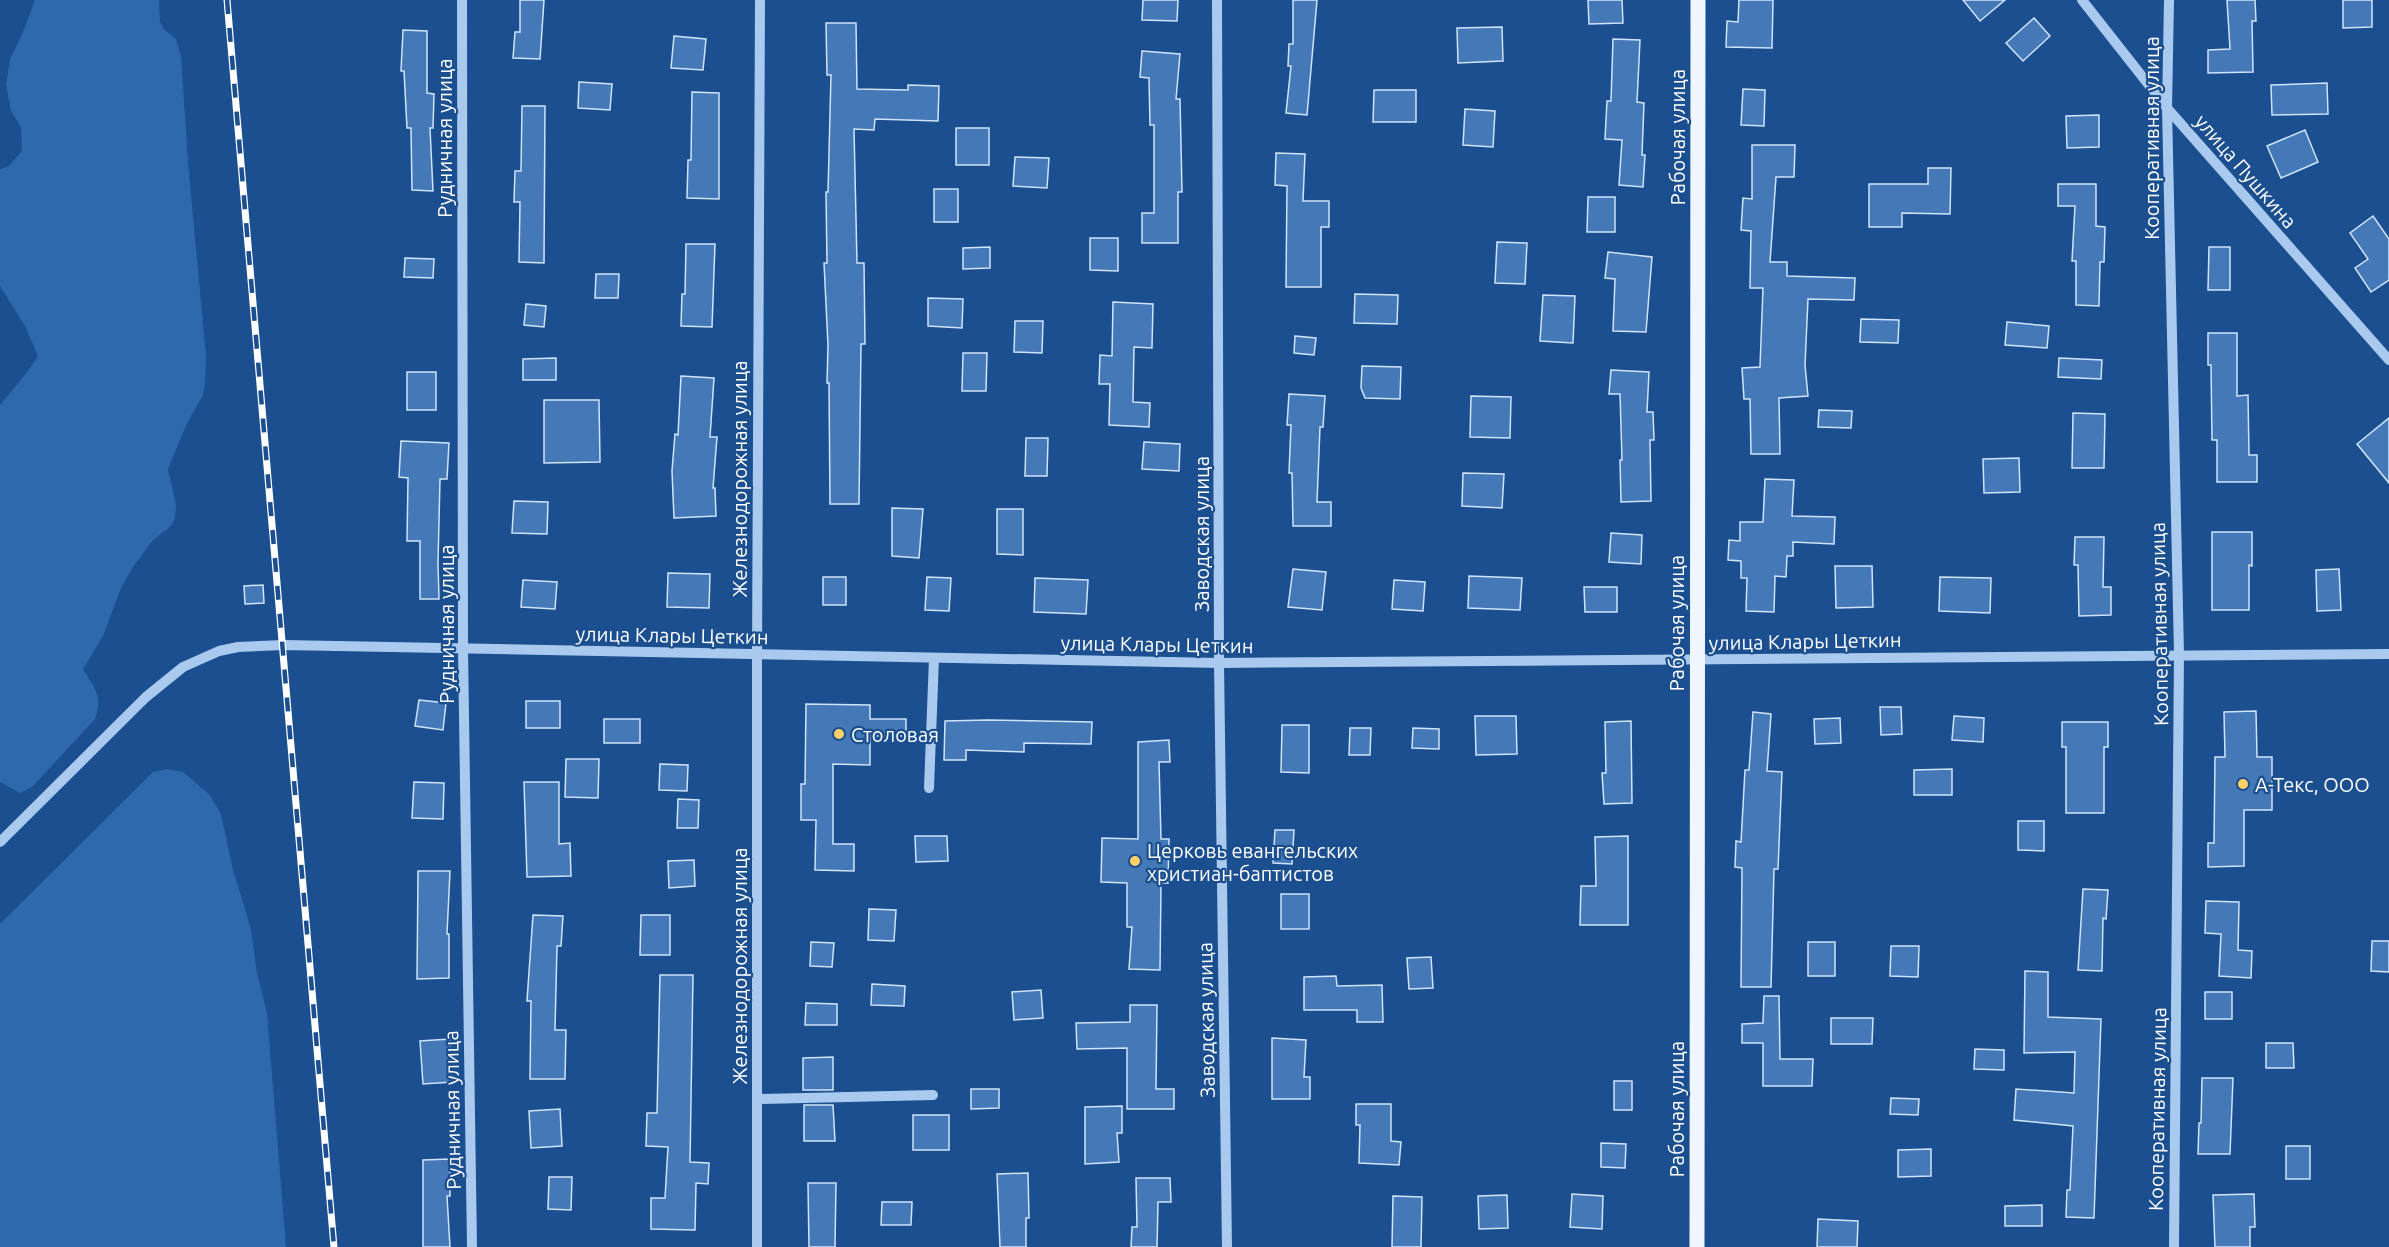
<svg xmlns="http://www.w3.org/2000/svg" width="2389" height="1247" font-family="Ubuntu,sans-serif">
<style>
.green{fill:#2e69ad}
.building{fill:#4478b7;stroke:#cfe3fa;stroke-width:1.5}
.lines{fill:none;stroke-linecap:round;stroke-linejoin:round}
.minor{stroke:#a9c9ee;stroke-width:10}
.major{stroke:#f0f6ff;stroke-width:15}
.rail-casing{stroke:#fff;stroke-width:7}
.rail{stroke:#1b4f8f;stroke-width:4.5;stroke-dasharray:14;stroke-linecap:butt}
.poi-dot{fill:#ffd166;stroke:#1b4f8f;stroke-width:2}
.labels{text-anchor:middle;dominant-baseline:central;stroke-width:4.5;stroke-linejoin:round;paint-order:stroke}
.street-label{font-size:20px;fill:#fff;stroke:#1b4f8f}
.poi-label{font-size:20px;fill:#fff;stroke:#1b4f8f;text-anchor:start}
</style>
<rect width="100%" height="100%" fill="#1b4f8f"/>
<g class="green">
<path d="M35,0H159L160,22L164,29L176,39L181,56L188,162L206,356L205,383L203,395L187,423L168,469L176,505L175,518L171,526L152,541L133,567L121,588L103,636L83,669C95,689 103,695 95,719L32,787L20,793L0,782V405L29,370L38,356L25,326L0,286V169L9,166L22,151L21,127L11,111L6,85L10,59L23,32Z"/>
<path d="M167,769L183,772L209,794L221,814L233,870L251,929L257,973L267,1013L286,1247H0V924L153,772Z"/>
</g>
<g class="building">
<path d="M520,0H544L540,59L513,58L515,32H520Z"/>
<path d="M1143,0H1178L1177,21L1142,20Z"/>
<path d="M1293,0H1317L1307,115L1286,113L1291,66H1288L1289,44H1293Z"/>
<path d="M1588,0H1622L1623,23L1589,24Z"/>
<path d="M1739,0H1773L1772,48L1726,47L1727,21L1738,22Z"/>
<path d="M1963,0H2005L1980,21Z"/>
<path d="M2227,0H2255L2256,21H2252L2253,72L2208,73V50L2230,49Z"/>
<path d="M2343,0H2372V27L2343,28Z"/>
<path d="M2034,18L2050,36L2023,61L2006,43Z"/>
<path d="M826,23H856L857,89L908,90V85L939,86L938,121L875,119L874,130L854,129L857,263H864L865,344H861L859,504H830L829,383H827L828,345L824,263H827L826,192H828L831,75H827Z"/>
<path d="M1502,27L1503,61L1458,63L1457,28Z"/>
<path d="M403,30L427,31V93L434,94L433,128H430L433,191L412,190L411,128H407L404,71H401Z"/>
<path d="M674,36L706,39L703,70L671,68Z"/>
<path d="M1613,39L1640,40L1637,102L1644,103L1642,155H1645L1643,187L1619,185L1622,140L1605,139L1607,101H1611Z"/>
<path d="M1142,51L1180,54L1176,99H1180L1182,192H1178V243H1142V213H1154V125H1150L1149,78L1140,77Z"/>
<path d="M579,82L612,84L610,110L578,108Z"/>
<path d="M2327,83L2328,114L2272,115L2271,85Z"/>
<path d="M1743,89L1765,90L1764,126L1741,125Z"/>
<path d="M1374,90H1416V122H1373Z"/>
<path d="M692,92L719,93V199L687,198L688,160H691Z"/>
<path d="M522,106H545L544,263L519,262L520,202H514L515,171H521Z"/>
<path d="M1465,109L1495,111L1493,147L1463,145Z"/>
<path d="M2099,115V147L2067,148L2066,116Z"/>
<rect x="956" y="128" width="33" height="37"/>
<path d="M2305,130L2318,162L2281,178L2267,146Z"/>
<path d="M1752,145H1795L1794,177H1776L1770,262H1787V276L1855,278L1854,300L1808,299L1805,365L1808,396L1779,398L1780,454H1751L1750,399H1744L1742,368L1760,367L1763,288H1750L1751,231L1741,230L1743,198L1752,199Z"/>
<path d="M1276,153L1305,154L1303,201H1329V227H1321V287H1286L1287,186L1275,185Z"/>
<path d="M1015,157L1049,158L1047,188L1013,186Z"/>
<path d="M1928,168H1951L1950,214L1902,213V227H1869V184H1928Z"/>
<path d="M2058,184H2096V226L2105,227L2104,262H2100L2099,306L2076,305V261H2072L2075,206H2058Z"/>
<rect x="934" y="189" width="24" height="33"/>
<path d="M1588,197H1615V232H1587Z"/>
<path d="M2373,216L2389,239V280L2371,292L2355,268L2368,259L2350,233Z"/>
<path d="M1090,238H1118V271L1090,270Z"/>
<path d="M1497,242L1527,243L1525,284L1495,283Z"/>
<path d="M686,244H715L712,327L681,326L682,294H685Z"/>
<path d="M990,247V268L963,269V248Z"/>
<path d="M2209,247H2230V290H2208Z"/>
<path d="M1608,252L1652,257L1646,332L1613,331L1615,279L1605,278Z"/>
<path d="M405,258L434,259L433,278L404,277Z"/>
<path d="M596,274H619L618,298H595Z"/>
<path d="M1355,294L1398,295L1397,324L1354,323Z"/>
<path d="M1543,295L1575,296L1573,343L1540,341Z"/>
<path d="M928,298L963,299L962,328L928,326Z"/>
<path d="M1113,302L1153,304L1152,348L1134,347L1133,402L1150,403L1149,427L1109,425L1110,384H1099L1100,355L1112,356Z"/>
<path d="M526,304L546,306L544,327L524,325Z"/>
<path d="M1861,319L1899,320L1898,343L1860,342Z"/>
<path d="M1015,321H1043L1042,353L1014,352Z"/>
<path d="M2007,322L2049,326L2047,348L2005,345Z"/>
<path d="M2208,333H2237V396L2248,395L2249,455H2257V482H2217V440H2212L2211,365H2208Z"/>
<path d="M1295,336L1316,338L1314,355L1294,353Z"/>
<path d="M963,353H987L986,391H962Z"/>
<path d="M556,358V380H523V359Z"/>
<path d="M2059,358L2102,360L2101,379L2058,377Z"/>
<path d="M1362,366L1401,367L1400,399L1365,398L1361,388Z"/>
<path d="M1611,370L1649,372L1647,412H1653L1654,440H1650L1651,501L1621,502L1620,460H1622L1620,394H1609Z"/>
<rect x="407" y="372" width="29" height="38"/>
<path d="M681,376L714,378L710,437H717L713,488H715L716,516L674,518L672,471L675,434L678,435Z"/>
<path d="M1289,394L1325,396L1323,427H1320L1317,502H1331V526H1293L1292,473H1289L1291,425H1287Z"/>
<path d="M1471,396L1511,397L1510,438L1470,437Z"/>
<path d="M544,400H599L600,462L544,463Z"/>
<path d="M1819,410L1852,411L1851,428L1818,427Z"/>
<path d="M2073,413L2105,414L2104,468H2072Z"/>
<path d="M2389,418V483L2357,444Z"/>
<path d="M1026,438H1048L1047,476H1025Z"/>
<path d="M401,441L449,443L447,479H440L438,563L439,599H420V541H407L408,478L399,477Z"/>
<path d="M1144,442L1180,444L1179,471L1142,469Z"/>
<path d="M2019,458L2020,492L1984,493L1983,459Z"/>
<path d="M1463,473L1504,474L1502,508L1462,506Z"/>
<path d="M1765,479L1794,480L1792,516L1835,517L1834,544L1793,542V556H1787L1786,577L1775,576L1774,612L1746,611L1747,578H1741V561L1728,560L1729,540L1740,541V522H1763Z"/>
<path d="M514,501L548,502L547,534L512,533Z"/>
<path d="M892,508L923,509L919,558L892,556Z"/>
<path d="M997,509H1023V555L997,554Z"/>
<path d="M2212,532H2252V566L2249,565V610H2212Z"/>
<path d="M1611,533L1642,535L1641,564L1609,562Z"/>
<path d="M2075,537H2104L2103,587H2111V615L2079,616L2078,565H2074Z"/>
<path d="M1835,566H1872L1873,607L1836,608Z"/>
<path d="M1293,569L1326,572L1322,610L1288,607Z"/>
<path d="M2339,569L2341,610L2317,611L2316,570Z"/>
<path d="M668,573L710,574L709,608L667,607Z"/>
<path d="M1469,576L1522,578L1520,610L1468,608Z"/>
<rect x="823" y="577" width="23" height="28"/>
<path d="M927,577L951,578L949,611L925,610Z"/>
<path d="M1940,577L1991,578L1990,613L1939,611Z"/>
<path d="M1035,578L1088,580L1086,614L1034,612Z"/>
<path d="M523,580L557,582L555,609L521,607Z"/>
<path d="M1394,580L1425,582L1423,611L1392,609Z"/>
<path d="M263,585L264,603L245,604L244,586Z"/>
<path d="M1584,587H1617V612H1585Z"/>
<path d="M419,700L446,703L443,730L415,726Z"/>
<rect x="526" y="701" width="34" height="27"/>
<path d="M806,704L870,705V719H906V736H870V765L833,764V844H854V871L815,870L816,820H801V784H805Z"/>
<path d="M1880,707H1901L1902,734L1881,735Z"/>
<path d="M2256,711L2257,757H2272V810H2244V866L2208,867V843H2214L2215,757H2225L2224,712Z"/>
<path d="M1753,712L1771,714L1767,771L1782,772L1778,869H1774L1771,987H1741L1742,868L1735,867L1736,841L1741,842L1745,770H1749Z"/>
<path d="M1475,716H1516L1517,754L1476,755Z"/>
<path d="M1954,716L1984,718L1983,742L1952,740Z"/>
<path d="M1840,718L1841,743L1815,744L1814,719Z"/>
<rect x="604" y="719" width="36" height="24"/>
<path d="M988,720L1092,722L1091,744L1024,743V752L966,750V760H944L945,721Z"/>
<path d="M1631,721L1632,803L1604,804L1602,773H1606L1605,722Z"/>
<path d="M2062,722H2108V747H2104V813H2066V747H2062Z"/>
<path d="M1282,725H1309V773L1281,772Z"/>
<path d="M1350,728H1371L1370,755H1349Z"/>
<path d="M1413,728L1439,729V749L1412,748Z"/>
<path d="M1169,740L1170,762H1159L1161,839H1169L1168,883H1161L1160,970L1129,969L1132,927H1127V883L1101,882L1102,838L1138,839V742Z"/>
<path d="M566,759H599L598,798L565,797Z"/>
<path d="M660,764L688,765L687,791L659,790Z"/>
<path d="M1952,769V795H1914V770Z"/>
<path d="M414,782L444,783L443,819L412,818Z"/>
<path d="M524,782H559V844L570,843L571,876L527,877Z"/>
<path d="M678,799L699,800L698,828H677Z"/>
<path d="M2018,821H2044V851L2018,850Z"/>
<path d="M1275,830H1294L1292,864L1273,863Z"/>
<path d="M915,836H947L948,861L916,862Z"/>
<path d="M1628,836V925H1580L1581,886H1596L1595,837Z"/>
<path d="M694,860L695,886L669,888L668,861Z"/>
<path d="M418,871H450L447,934H449V978L417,979Z"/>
<path d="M2083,889L2108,890L2106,919L2103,918L2102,971L2078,970Z"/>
<rect x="1281" y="894" width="28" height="35"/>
<path d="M2206,901L2239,902L2238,950L2252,951L2251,978L2219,976L2221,934L2205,933Z"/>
<path d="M869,909L896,910L894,941L868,940Z"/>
<path d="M533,915L563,916L561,946H557L555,1030H566L565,1079H530L531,1001H527Z"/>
<path d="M641,915H670V955H640Z"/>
<path d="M2372,941H2389V972L2371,971Z"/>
<path d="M811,942L834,943L832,967L810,966Z"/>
<rect x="1808" y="942" width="27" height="34"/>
<path d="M1891,946H1919L1918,977L1890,976Z"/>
<path d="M1431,957L1433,988L1409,989L1407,958Z"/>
<path d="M2025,971L2048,972V1017L2101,1019L2094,1218L2066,1217L2067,1190H2070L2073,1126L2014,1120L2016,1089L2074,1093L2075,1052L2024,1053Z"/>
<path d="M660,975H693L690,1162L709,1163L708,1184L696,1183L695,1230L651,1229V1198H665L668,1147L646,1146L647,1113H657Z"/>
<path d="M1336,976L1337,986L1382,985L1383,1022H1357V1010H1304V977Z"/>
<path d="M872,984L905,986L904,1006L871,1005Z"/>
<path d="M1041,990L1043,1018L1014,1020L1012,992Z"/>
<rect x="2205" y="992" width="27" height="27"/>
<path d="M1764,996H1779L1780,1059H1813L1812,1086H1763V1043H1742V1024L1763,1023Z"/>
<path d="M806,1003L837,1004V1025H805Z"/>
<path d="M1130,1005H1157L1156,1089H1174V1109H1127V1048L1077,1049L1076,1023L1130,1022Z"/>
<path d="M1831,1018H1873L1872,1044H1831Z"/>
<path d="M1272,1038L1306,1040L1304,1077H1310V1099H1272Z"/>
<path d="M450,1039L452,1082L423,1084L420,1041Z"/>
<path d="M2266,1043H2293L2294,1068H2266Z"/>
<path d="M1975,1049L2004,1050V1070L1974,1069Z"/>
<path d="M833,1057V1090H803V1058Z"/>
<path d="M2202,1078H2233L2230,1154H2198L2199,1123H2201Z"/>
<rect x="1614" y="1081" width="18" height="29"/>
<path d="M971,1089H999V1108L971,1109Z"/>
<path d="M1891,1098L1919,1099L1918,1115L1890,1114Z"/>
<path d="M1356,1104H1391V1141L1401,1142L1399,1165L1359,1163L1360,1125H1356Z"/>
<path d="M804,1105H833L835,1141H804Z"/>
<path d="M1122,1106V1133H1117L1119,1162L1085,1164V1107Z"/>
<path d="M560,1109L562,1146L531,1148L529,1111Z"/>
<rect x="913" y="1115" width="36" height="35"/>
<path d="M1601,1143L1626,1144L1625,1168L1601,1167Z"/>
<rect x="2286" y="1146" width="24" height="33"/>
<path d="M1931,1149V1176L1898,1177V1150Z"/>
<path d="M450,1159V1196H447L450,1247H423V1160Z"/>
<path d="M1028,1173L1029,1218H1026V1247H1000L997,1174Z"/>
<path d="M549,1177H572L571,1210L548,1209Z"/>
<path d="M1136,1178H1170L1171,1202H1158L1157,1247H1131L1132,1227H1137Z"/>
<path d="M808,1183H836L835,1247H809Z"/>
<path d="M1572,1194L1603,1196L1602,1229L1570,1227Z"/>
<path d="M2254,1194L2255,1227H2250V1247H2215L2213,1195Z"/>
<path d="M1507,1195L1508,1228L1479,1229L1478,1196Z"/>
<path d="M1393,1196L1422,1197L1421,1247H1392Z"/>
<path d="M882,1202H912L911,1225H881Z"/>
<path d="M2042,1205V1226H2005V1206Z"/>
<path d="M1818,1219L1858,1221L1857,1247H1817Z"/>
</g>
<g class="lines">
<g class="minor">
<path d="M462,0L463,649L472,1247"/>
<path d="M1217,0L1219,663L1227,1247"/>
<path d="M2082,0L2167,108L2389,360"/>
<path d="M2169,0L2167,108L2179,654L2174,1247"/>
<path d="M929,788L934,658"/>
<path d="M0,842L146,697L183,667L219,651L238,647L283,645L1219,663L2389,654"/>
<path d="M757,1099L933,1095"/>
<path d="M757,1247V655L760,0"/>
</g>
<path class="major" d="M1697,1247L1698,0"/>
<defs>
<path id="rail" d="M227,0L334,1247"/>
</defs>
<use href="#rail" class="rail-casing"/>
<use href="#rail" class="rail"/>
</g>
<g class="poi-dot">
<circle cx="839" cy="734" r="6"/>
<circle cx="2243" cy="784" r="6"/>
<circle cx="1135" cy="861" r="6"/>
</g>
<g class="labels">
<g class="street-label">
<text transform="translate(1677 137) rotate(-90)">Рабочая улица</text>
<text transform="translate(444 138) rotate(-90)">Рудничная улица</text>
<text transform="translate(2151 138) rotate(-90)">Кооперативная улица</text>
<text transform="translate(2246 171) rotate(49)">улица Пушкина</text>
<text transform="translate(739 479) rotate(-90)">Железнодорожная улица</text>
<text transform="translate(1201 534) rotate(-90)">Заводская улица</text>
<text transform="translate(1676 623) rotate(-90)">Рабочая улица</text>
<text transform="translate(446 624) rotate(-90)">Рудничная улица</text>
<text transform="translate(2159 624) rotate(-91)">Кооперативная улица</text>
<text transform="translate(672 635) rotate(1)">улица Клары Цеткин</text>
<text transform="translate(1805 641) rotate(-1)">улица Клары Цеткин</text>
<text transform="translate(1157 644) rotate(1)">улица Клары Цеткин</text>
<text transform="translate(739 966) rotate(-90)">Железнодорожная улица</text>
<text transform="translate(1206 1020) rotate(-91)">Заводская улица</text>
<text transform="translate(1676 1109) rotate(-90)">Рабочая улица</text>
<text transform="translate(2157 1109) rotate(-89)">Кооперативная улица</text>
<text transform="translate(452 1110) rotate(-91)">Рудничная улица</text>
</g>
<g class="poi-label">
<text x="851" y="734">Столовая</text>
<text x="2255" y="784">А-Текс, ООО</text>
<text x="1147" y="850">Церковь евангельских<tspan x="1147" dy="23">христиан-баптистов</tspan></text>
</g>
</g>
</svg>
